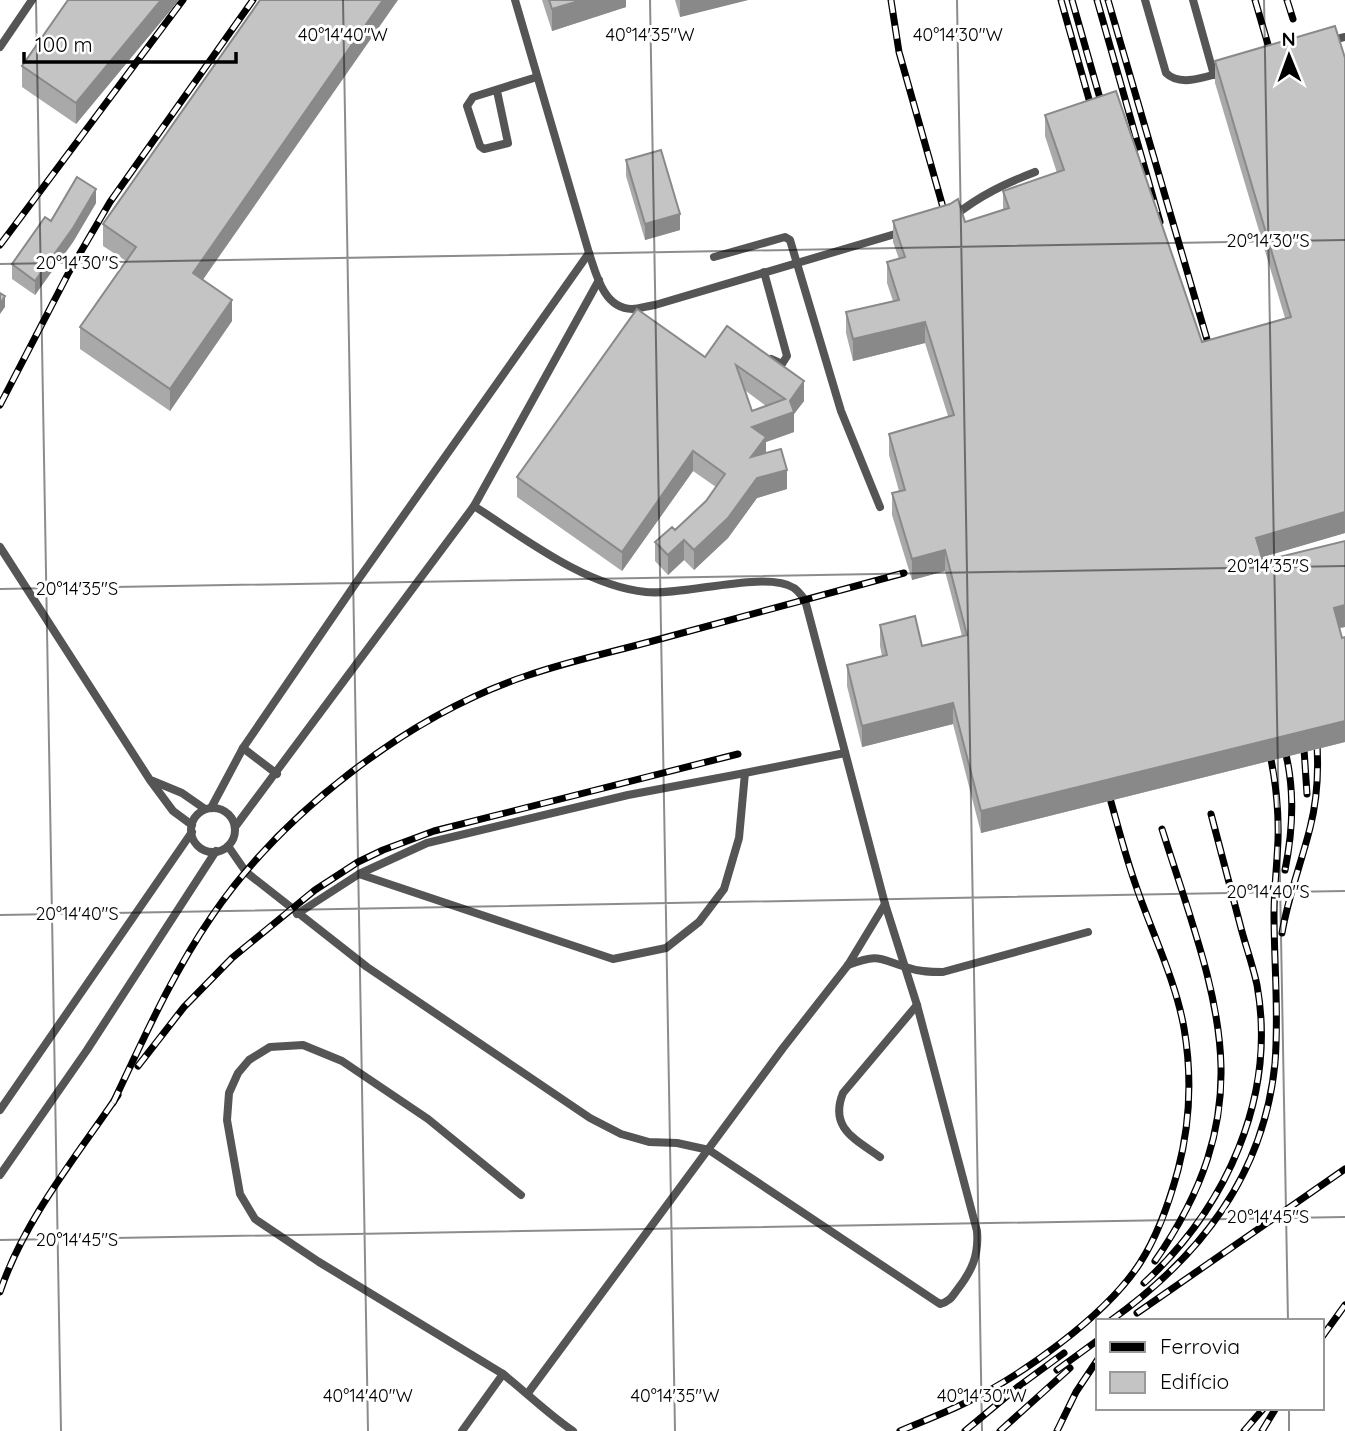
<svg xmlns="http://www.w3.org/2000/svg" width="1345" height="1431" font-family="Quicksand,sans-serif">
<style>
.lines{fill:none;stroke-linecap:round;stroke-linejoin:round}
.lane{stroke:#555;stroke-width:8}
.rail-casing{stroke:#000;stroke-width:7}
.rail{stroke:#fff;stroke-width:4.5;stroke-dasharray:13;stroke-linecap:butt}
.wall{fill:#a9a9a9;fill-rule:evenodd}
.shaded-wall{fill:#898989}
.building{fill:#c4c4c4;stroke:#898989;stroke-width:2;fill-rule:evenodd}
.ticks{fill:none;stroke:#000;stroke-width:2;stroke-opacity:0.45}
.ticks-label{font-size:18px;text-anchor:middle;fill:#000;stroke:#fff;stroke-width:6;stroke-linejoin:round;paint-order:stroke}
</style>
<rect width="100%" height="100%" fill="#fff"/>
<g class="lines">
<g class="lane">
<path d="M515,0L589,253C596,274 604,309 632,309C639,309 647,306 655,305L902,232"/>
<path d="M1145,0L1166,73C1180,87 1205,77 1223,72"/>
<path d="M1193,0L1214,75"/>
<path d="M1329,41L1345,37"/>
<path d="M0,47L32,0"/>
<path d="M497,91L508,143L484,149L480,146L467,106L473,97L537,77"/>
<path d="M954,216C981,195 1004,184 1035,172"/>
<path d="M714,257L785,237L790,240L841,411L880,507"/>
<path d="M764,272L787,356L782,364L771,359"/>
<path d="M0,547L150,780L173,811L192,825"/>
<path d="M243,748L277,774"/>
<path d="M153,781L182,793L205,809"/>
<path d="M211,808L243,748L358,580L589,253"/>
<circle cx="213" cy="830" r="22"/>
<path d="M235,827L474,506L599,280"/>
<path d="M228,846L246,872L367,967L590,1118L621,1134L649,1142L677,1143L709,1150L940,1304C949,1302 952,1297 957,1290C972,1271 979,1255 977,1231L917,1005L885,904L805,600C802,596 798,591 794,588C766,570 683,596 646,592C585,586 524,538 474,506"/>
<path d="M359,874L613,959L666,948L699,922L724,889L739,838L745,773L845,753"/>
<path d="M297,914L359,874L427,843L628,795L745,773"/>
<path d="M848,965C881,953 878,959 909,968C920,972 931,972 943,972L1088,932"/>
<path d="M0,1110L192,832"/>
<path d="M880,1157C855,1139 829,1128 843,1093L917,1005"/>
<path d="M0,1175L87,1050L216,851"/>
<path d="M521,1195L428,1119L342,1061L303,1045L270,1047L249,1060L238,1073L229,1093L227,1120L240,1194L255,1219L319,1262L503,1374C527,1393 548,1414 573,1431"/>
<path d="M528,1393L783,1048L848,965L885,904"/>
<path d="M462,1431L503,1374"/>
</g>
<defs>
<g id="rail">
<path d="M891,0L899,52L948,225"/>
<path d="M1061,0L1094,117"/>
<path d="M1072,0L1105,116"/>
<path d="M1097,0L1160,222"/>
<path d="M1108,0L1213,360"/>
<path d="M1255,0L1274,65"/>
<path d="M1287,0L1293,19"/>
<path d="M0,245L183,0"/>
<path d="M0,405L69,272L110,202L253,0"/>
<path d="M1303,734L1307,794"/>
<path d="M1282,739C1295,783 1294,825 1285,870"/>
<path d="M1282,933C1288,897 1301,864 1310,828C1318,797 1319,763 1316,731"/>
<path d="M138,1066L184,1007L232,958L315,890L358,862L383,850L434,831L738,754"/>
<path d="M113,1103C143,1040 172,974 212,916C281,814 409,715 526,676C566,662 608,653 649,642C734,619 819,596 904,573"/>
<path d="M1155,1261C1266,1101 1215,996 1162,829"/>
<path d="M1144,1283C1226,1208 1277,1097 1257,985C1253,966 1246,947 1241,928C1231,890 1221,852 1211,814"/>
<path d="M0,1292C24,1220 76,1157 118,1095"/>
<path d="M1137,1313L1345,1169"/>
<path d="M1110,1321C1200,1257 1264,1175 1275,1063C1279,1013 1274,964 1274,914C1274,890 1277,865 1278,840C1279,807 1275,774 1267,741"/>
<path d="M1322,1337L1345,1305"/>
<path d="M1057,1370L1098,1340"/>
<path d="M900,1431C921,1422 942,1414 963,1404C1020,1377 1106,1316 1140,1263C1158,1235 1169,1203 1178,1170C1190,1124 1192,1075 1184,1028C1175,978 1151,931 1135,883C1123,849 1115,814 1105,781"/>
<path d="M965,1431L1019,1386L1064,1353"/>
<path d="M1000,1431L1070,1368"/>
<path d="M1057,1431L1076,1392L1098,1359"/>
<path d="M1244,1431L1264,1408"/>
<path d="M1262,1431L1276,1408"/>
</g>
</defs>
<use href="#rail" class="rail-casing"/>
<use href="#rail" class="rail"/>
</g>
<g class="wall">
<path d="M179,0L76,124L22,87V66Z"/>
<path d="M542,0H626V7L552,31Z"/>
<path d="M675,0H748L680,17Z"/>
<path d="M1345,58V533L1262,557L1263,561L1345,541V627L1339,628L1342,638L1345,637V742L981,833L953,724L862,747L847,686V665L882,656L880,646V625L922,646L962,636L945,571L912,580L892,515V493L899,491L889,455V434L948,416L925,343L853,361L846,333V312L893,301L887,283V262L899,259L893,242V221L965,222L1003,209V191L1057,173L1045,136V115L1202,342L1285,318L1215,83V61Z"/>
<path d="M626,160L680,230L645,240L626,176Z"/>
<path d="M96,203L73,242L35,295L12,279V264L51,221Z"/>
<path d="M103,224L203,280L232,321L170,411L80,349V327L126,261L103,246Z"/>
<path d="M727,326L804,401L794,414V432L766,442V453L787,489L757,498L728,538L694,570L684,560L668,575L655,561V542L675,530L706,501L716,487L693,471L622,571L517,497V477L705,357ZM746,391L766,406L752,411Z"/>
</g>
<g class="shaded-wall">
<path d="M161,0H179L76,124V103Z"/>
<path d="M383,0H398L193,294V273Z"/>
<path d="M582,0H626V7L552,31V9Z"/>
<path d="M680,0H748L680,17Z"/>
<path d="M96,189V203L73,242L35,295V281Z"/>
<path d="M680,214V230L645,240V224Z"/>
<path d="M5,296V307L0,314V304Z"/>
<path d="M232,300V321L170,411V389Z"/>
<path d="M925,322V343L853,361V339Z"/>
<path d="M804,381V401L794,414V432L766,442V457H751L752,427L790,401Z"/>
<path d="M693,451V471L622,571V552Z"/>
<path d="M787,470V489L757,498L728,538L694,570V550L757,478Z"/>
<path d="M1345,512V533L1256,559V538Z"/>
<path d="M684,540V560L668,575V555Z"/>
<path d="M945,550V571L912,580V559Z"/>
<path d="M1345,605V627L1334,629V608Z"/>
<path d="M953,703V724L862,747V726Z"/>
<path d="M1345,721V742L981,833V811Z"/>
</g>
<g class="building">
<path d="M68,0H161L76,103L22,66Z"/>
<path d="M260,0H383L193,273L232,300L170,389L80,327L136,247L103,224Z"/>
<path d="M549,0H582L552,9Z"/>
<path d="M1335,26L1345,58V512L1256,538L1263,561L1345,541V605L1334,608L1342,638L1345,637V721L981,811L953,703L862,726L847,665L887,655L880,625L915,616L922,646L967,635L945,550L912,559L892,493L905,490L889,434L954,415L925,322L853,339L846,312L899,300L887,262L905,257L893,221L950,204L958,199L965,222L1009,208L1003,191L1064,170L1045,115L1116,91L1202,342L1291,317L1215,61Z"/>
<path d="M661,150L680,214L645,224L626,160Z"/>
<path d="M77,177L96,189L73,228L35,281L12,264L45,217L51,221Z"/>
<path d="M0,293L5,296L0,304Z"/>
<path d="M637,309L705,357L727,326L804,381L790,401L794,412L752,427L766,437L751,457L781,449L787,470L757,478L728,518L694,550L684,540L668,555L655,542L672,527L675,530L706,501L725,474L693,451L622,552L517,477ZM736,365L785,399L752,411Z"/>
</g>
<path class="ticks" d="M36,0L61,1431M343,0L368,1431M650,0L675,1431M957,0L982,1431M1264,0L1288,1321M0,264L1345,240M0,589L1345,566M0,915L1345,891M0,1240L1345,1217M1289,1408V1431"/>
<g class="ticks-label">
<text x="343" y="41">40°14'40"W</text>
<text x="650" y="41">40°14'35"W</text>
<text x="958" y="41">40°14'30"W</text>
<text x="1268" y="247">20°14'30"S</text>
<text x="77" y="269">20°14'30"S</text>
<text x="1268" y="572">20°14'35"S</text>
<text x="77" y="595">20°14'35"S</text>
<text x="1268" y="898">20°14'40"S</text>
<text x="77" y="920">20°14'40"S</text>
<text x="1268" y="1223">20°14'45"S</text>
<text x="77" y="1246">20°14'45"S</text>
<text x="368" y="1402">40°14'40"W</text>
<text x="675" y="1402">40°14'35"W</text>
<text x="982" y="1402">40°14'30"W</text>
</g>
<rect x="1096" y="1319" width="228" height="91" fill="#ffffff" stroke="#999999" stroke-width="2"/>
<rect x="1110" y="1342" width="35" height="10" fill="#000000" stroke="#999999" stroke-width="2"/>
<text x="1160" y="1354" font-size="21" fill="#000000">Ferrovia</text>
<rect x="1110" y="1372" width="35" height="21" fill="#c4c4c4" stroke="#999999" stroke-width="2"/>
<text x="1160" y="1389" font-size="21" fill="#000000">Edifício</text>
<g transform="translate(1289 56) rotate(359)" stroke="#ffffff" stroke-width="5" paint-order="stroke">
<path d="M0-5L12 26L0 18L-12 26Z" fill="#000000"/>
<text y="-10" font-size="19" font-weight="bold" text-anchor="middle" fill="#000000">N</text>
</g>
<path d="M24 52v10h212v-10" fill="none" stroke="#000000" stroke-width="3.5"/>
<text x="35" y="52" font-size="21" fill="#000000" stroke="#ffffff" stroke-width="5" paint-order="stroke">100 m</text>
</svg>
